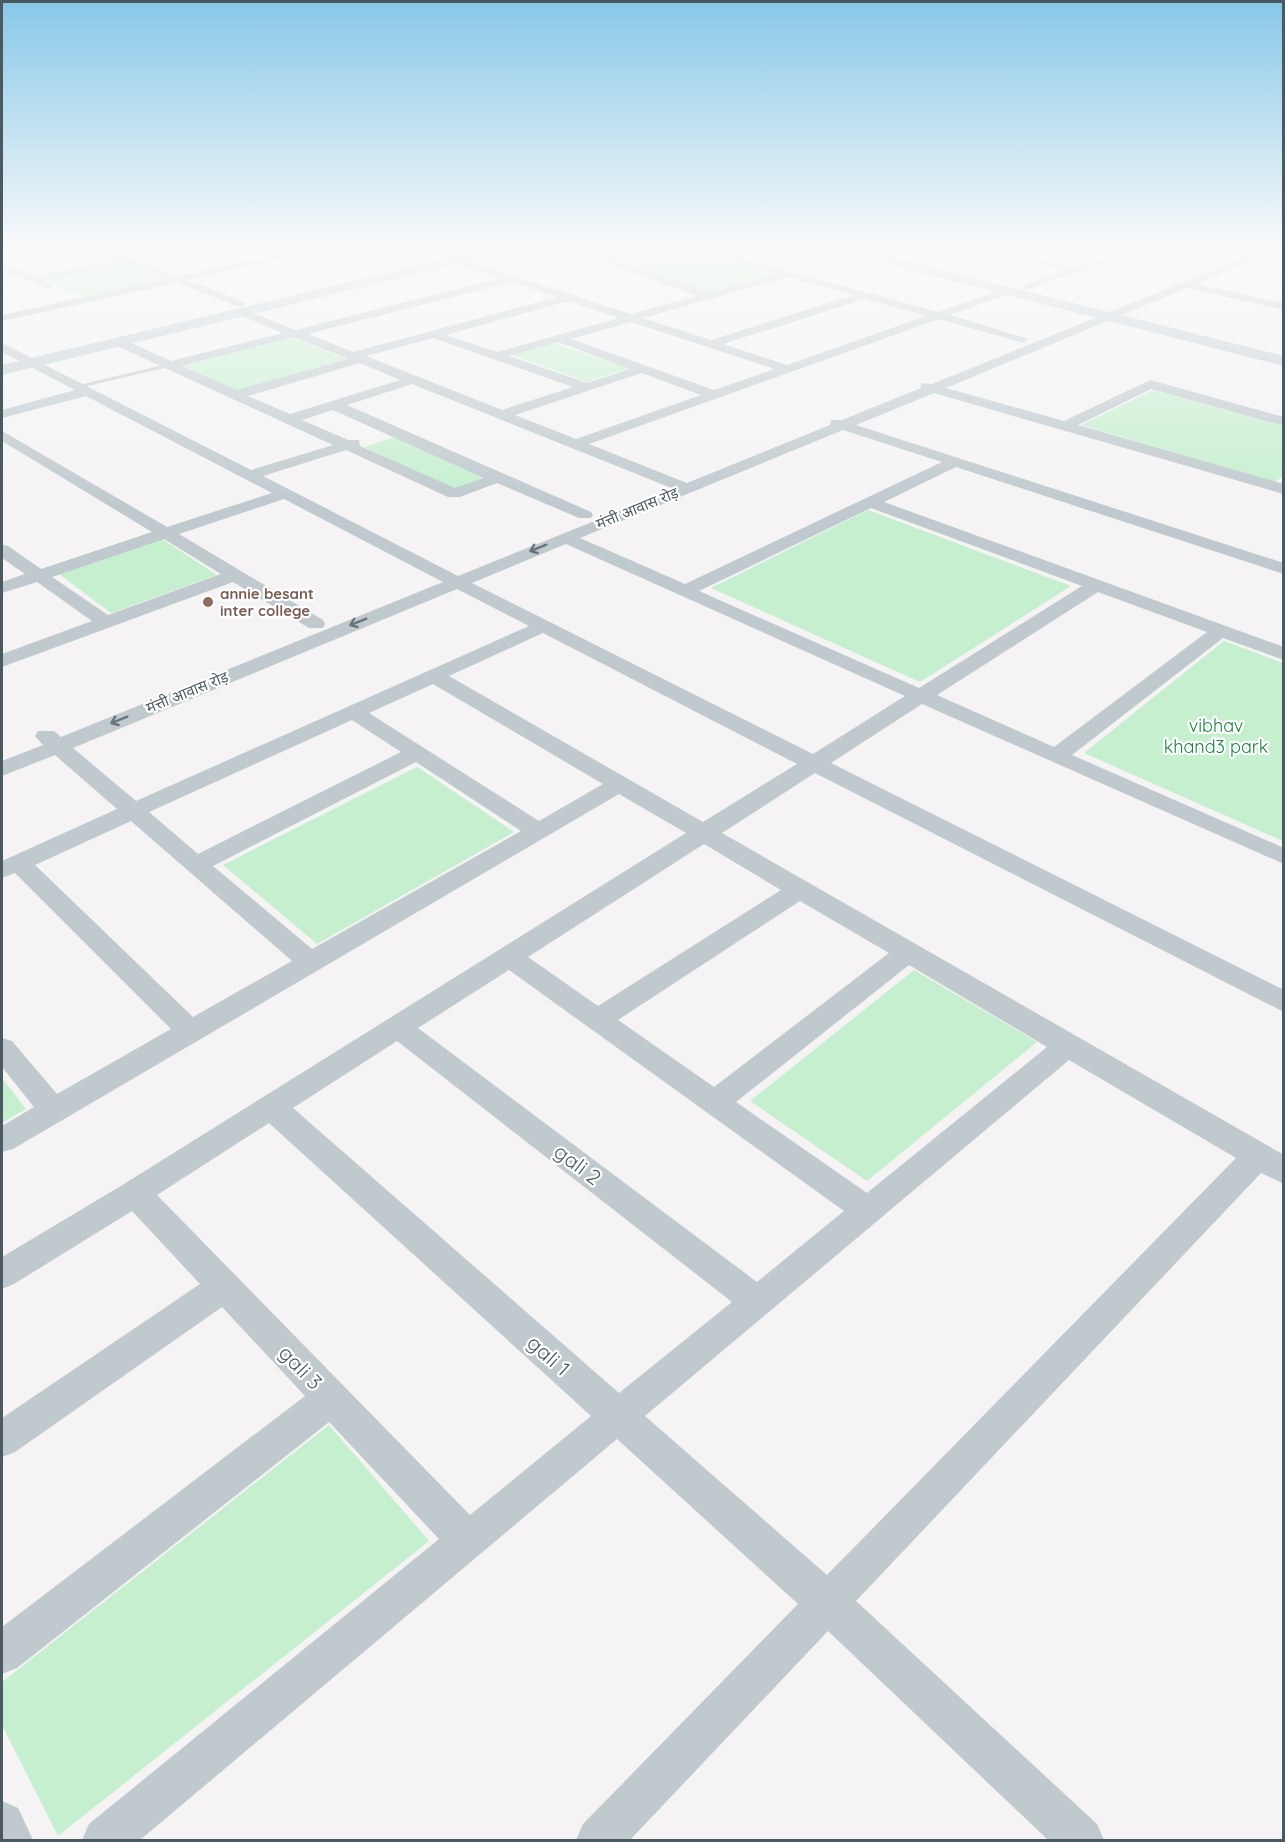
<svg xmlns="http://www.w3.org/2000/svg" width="1285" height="1842" font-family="Quicksand,'Noto Sans Devanagari',sans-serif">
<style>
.green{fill:#c5efcf}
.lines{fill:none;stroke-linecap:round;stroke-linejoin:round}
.lane{fill:#bfc9ce;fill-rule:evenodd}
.street{fill:#bfc9ce;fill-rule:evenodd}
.secondary{fill:#c0ccd3;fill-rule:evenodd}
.oneway{stroke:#68757c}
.education-dot{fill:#8d6e63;stroke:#fff;stroke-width:2}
.labels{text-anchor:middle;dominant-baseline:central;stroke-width:4.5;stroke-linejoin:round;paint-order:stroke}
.far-street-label{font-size:15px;fill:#4b5960;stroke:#fff}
.far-education-label{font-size:15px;font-weight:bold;fill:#785e54;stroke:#fff;text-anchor:start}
.park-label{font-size:18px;fill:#1d8040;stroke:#fff}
.near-street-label{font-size:21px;fill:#4b5960;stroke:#fff}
</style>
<rect width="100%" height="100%" fill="#f5f3f3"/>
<g class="green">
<path d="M654,249H687L776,273L709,292L612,259Z"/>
<path d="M125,263L165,279L83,297L45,280Z"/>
<path d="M293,337L348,360L237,391L184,366Z"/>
<path d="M553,343L629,368L587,382L512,355Z"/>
<path d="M1153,390L1283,426V476L1275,482L1081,425Z"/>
<path d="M395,437L485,478L453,490L364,447Z"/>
<path d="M868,510L1071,586L920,682L711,588Z"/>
<path d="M162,539L217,575L111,613L59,574Z"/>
<path d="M1224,641L1283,663V841L1084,753Z"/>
<path d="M417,767L514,832L317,944L223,865Z"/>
<path d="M914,970L1037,1042L867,1181L750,1101Z"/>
<path d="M2,1078L26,1109L2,1123Z"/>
<path d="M329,1425L429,1541L58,1836L2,1725V1682Z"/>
</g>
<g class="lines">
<path class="lane" d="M171,363L173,366L79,388L75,386Z"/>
<g class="street">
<path d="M91,249C106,248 115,257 128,257C147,257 165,249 185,249L184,251L137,261L177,276L304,249H322L188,280L244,302L246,304L240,307L176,283L2,321V315L165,279L125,264L45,281L54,286L48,289L2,270V263L35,276L114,260Z"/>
<path d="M630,249H647L611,259L709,292L775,274L692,249H707L938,312L1008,288L1014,291L1012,293L950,315L1029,339L1023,343L939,319L589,444L687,483L830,425L831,420H842L921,388V383L932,384L1265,249H1278L1197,284L1284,303V310L1187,288L946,388L1064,421L1150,380L1284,417V426L1151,389L1078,425L1284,484V494L934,393L856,425L1284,563V574L956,467L884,502L1284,647V660L1223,638L1072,755L1284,848V864L922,704L831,763L1284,990V1012L815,773L722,833L1284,1155V1184L1261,1173L856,1601L1097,1824L1104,1840H1048L828,1631L630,1840H576L583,1824L798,1604L617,1439L140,1840H82L89,1824L439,1539L329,1422L17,1668L2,1674V1627L305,1396L222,1307L15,1452L2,1457V1418L200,1284L132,1211L14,1284L2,1289V1257L124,1184L686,833L619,794L13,1149L2,1152V1126L34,1107L2,1067V1038L12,1041L57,1094L171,1029L15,873L2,878V861L117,809L55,755L2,776V761L43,745L35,736L38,731H54L61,737L443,582L284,499L179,534L323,620L325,624L323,628H309L233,582L2,667V654L92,621L37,582L2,593V582L25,574L2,558V545L8,546L41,569L152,532L2,441V431L167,527L272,493L86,396L2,418V410L75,390L2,352V343L251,470L333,445L115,345V339H123L171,361L283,333L237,314V310H245L296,330L499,278L450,262L449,260L454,257L631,314L697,296L595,259ZM787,277L853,295L711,340L643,318ZM511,282L557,297L353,352L308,334ZM865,299L926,316L787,365L723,344ZM569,301L619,318L497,352L446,335ZM631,322L775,369L714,390L571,339ZM294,337L348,359L237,390L182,366ZM433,338L573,387L502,410L366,356ZM558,342L630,369L587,383L509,356ZM360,363L400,380L290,414L248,396ZM642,373L701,395L576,439L515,415ZM412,384L674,489L458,576L263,476L346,450L448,497H460L497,483L579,518H591L593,515L591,512L347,405ZM333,410L484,478L455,488L360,446L359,440H348L302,420ZM843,430L942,462L685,584L580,538ZM871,508L1082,586L919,688L699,591ZM164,539L221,574L108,615L52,577ZM566,544L905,696L813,754L472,583ZM457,589L529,626L136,801L73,748ZM1098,592L1207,632L1054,747L937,695ZM543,633L797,764L703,822L449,676ZM433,684L603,784L539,821L369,713ZM352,720L401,752L198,854L149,812ZM416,762L521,831L312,949L213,866ZM131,821L292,961L193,1017L35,865ZM704,844L781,890L598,1006L528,957ZM800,901L889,953L714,1087L618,1020ZM909,965L1047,1047L867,1193L736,1102ZM509,970L844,1211L757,1282L418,1028ZM397,1041L732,1302L619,1393L293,1108ZM1069,1060L1236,1158L827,1575L645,1416ZM269,1123L591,1416L470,1515L157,1195Z"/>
<path d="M983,249C1015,247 1045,265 1075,266C1096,266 1115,247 1138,249L1028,290L1024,289V285L1065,270Z"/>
<path d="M2,1801L18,1808L33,1840H2Z"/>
</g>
<g class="secondary">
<path d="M488,249H510L503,253L2,375V365Z"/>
<path d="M837,249H859L1284,356V366L839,252Z"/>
</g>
</g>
<defs><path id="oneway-shaft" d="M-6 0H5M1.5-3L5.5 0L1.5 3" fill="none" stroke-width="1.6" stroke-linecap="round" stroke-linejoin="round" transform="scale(1.5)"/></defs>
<g class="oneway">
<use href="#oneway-shaft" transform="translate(538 548) rotate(158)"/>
<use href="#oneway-shaft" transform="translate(358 622) rotate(158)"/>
<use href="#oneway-shaft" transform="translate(119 720) rotate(158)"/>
</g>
<linearGradient id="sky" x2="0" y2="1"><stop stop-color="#87c7e8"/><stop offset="0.49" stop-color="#fafafa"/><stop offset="1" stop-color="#fafafa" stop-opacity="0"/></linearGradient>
<rect width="1285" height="507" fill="url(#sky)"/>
<circle class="education-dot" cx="208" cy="602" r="6"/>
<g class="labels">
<g class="far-street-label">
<text transform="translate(637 508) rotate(-22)">मंत्ती आवास रोड़</text>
<text transform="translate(187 692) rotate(-22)">मंत्ती आवास रोड़</text>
</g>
<g class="far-education-label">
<text x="220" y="593">annie besant<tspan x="220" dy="17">inter college</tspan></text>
</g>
<g class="park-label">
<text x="1216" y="725">vibhav<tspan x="1216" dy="21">khand3 park</tspan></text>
</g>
<g class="near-street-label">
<text transform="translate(578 1164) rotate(37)">gali 2</text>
<text transform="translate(549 1355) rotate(42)">gali 1</text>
<text transform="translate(301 1367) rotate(46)">gali 3</text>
</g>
</g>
<rect width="1285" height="1842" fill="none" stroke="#4b5960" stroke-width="6"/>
</svg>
